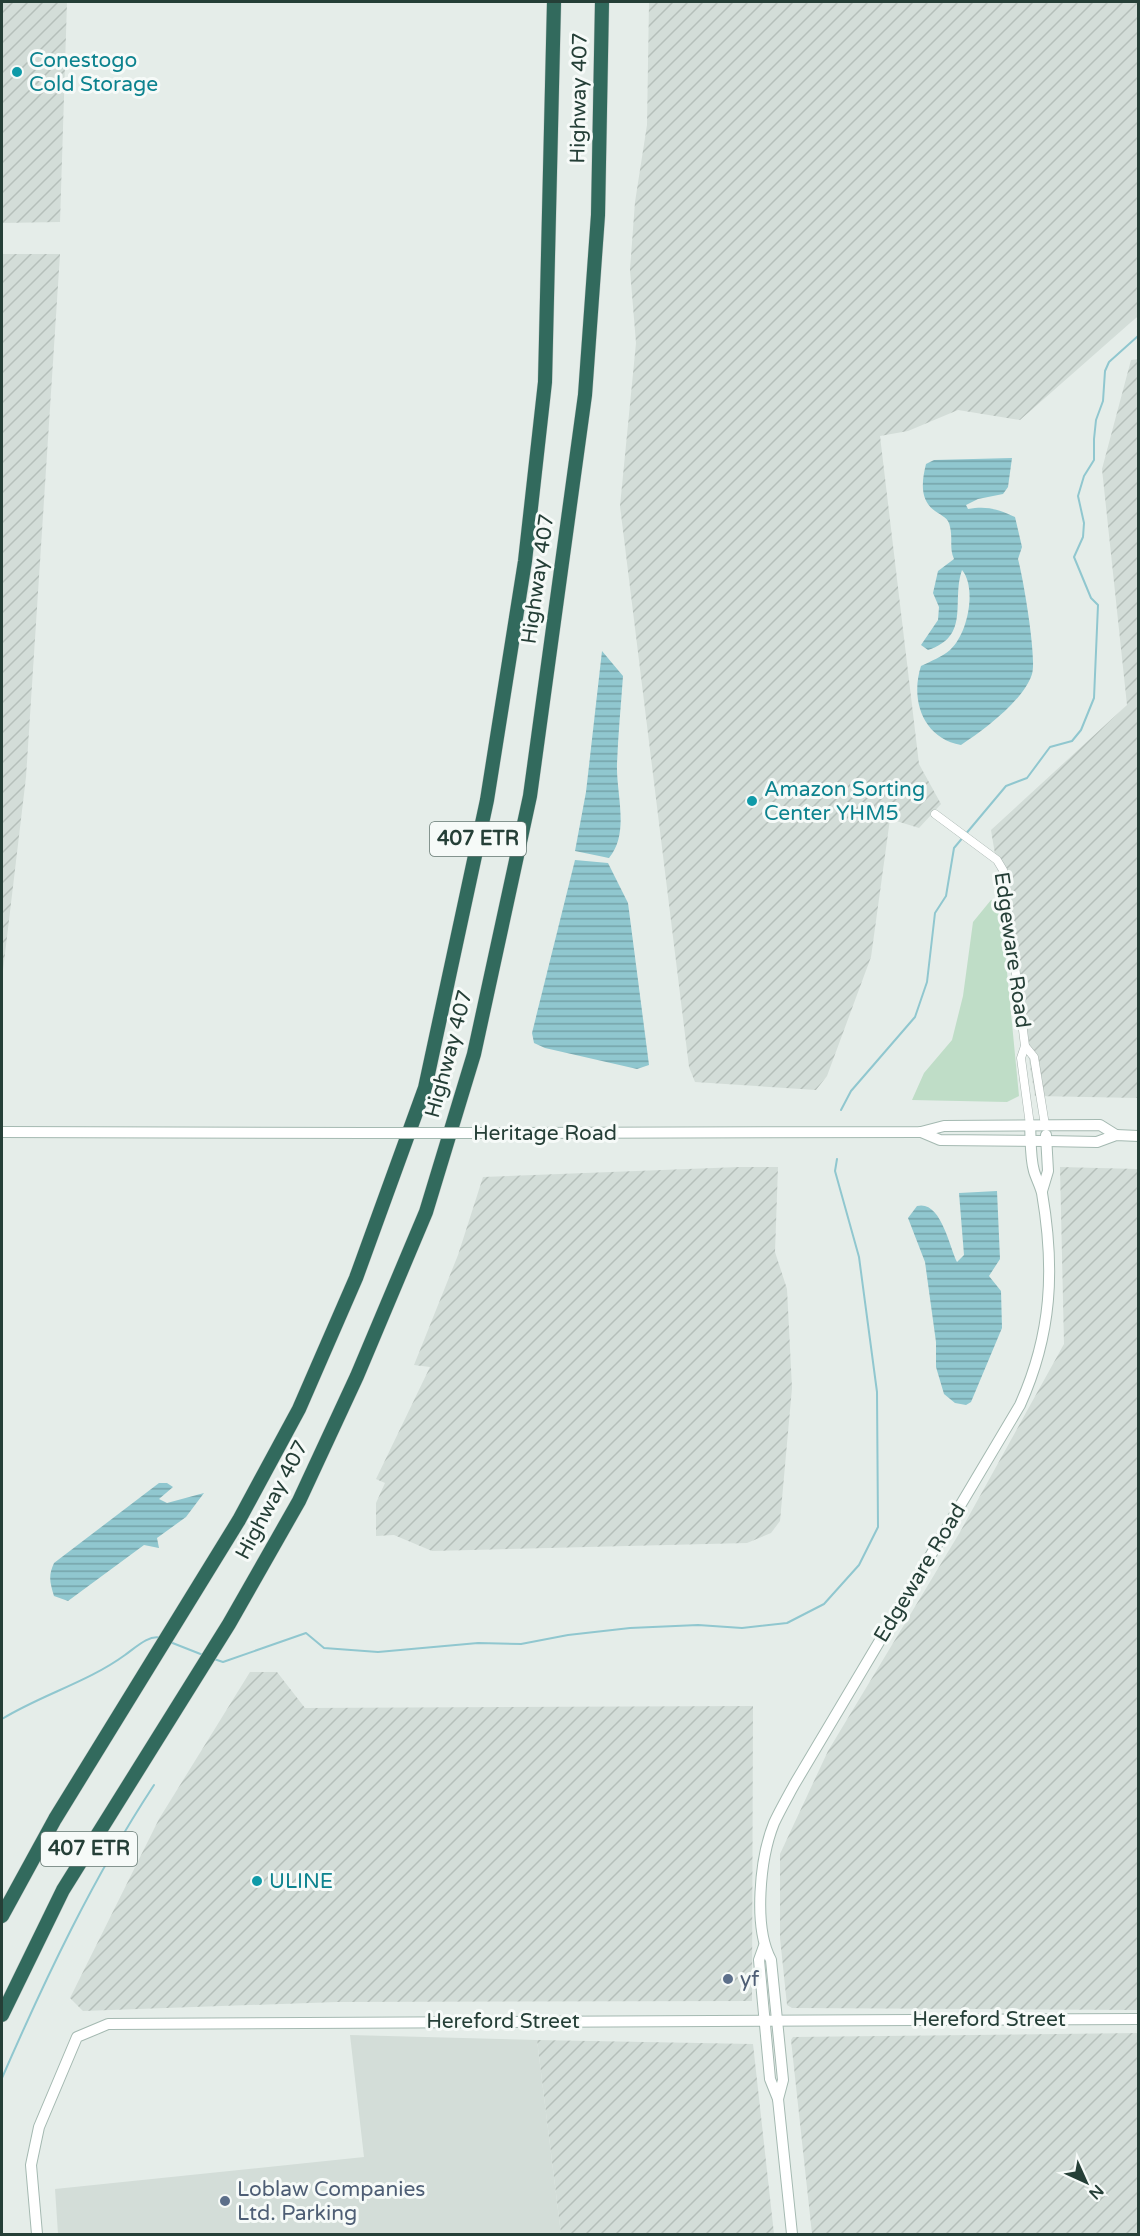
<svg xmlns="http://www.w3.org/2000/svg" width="1140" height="2236" font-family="'Varela Round',sans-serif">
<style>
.built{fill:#d3ddd8}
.industrial{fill:url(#industrial-furrows)}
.park{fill:#bfddc7}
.water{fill:url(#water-rules)}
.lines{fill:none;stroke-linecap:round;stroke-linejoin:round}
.stream{stroke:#90c7cf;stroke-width:2}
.street-casing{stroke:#a8b5b0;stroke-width:9}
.secondary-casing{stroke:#a4b9b1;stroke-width:12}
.highway-casing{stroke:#c2c9c7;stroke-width:15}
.street{stroke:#fff;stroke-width:8}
.secondary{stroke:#fff;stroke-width:10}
.highway{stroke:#326a5d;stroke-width:14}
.secondary-bridge-casing{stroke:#a4b9b1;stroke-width:12;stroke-linecap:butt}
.secondary-bridge{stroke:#fff;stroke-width:10}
.culture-dot{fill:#0f9aa8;stroke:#f6faf8;stroke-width:2}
.service-dot{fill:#5c6f8a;stroke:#f6faf8;stroke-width:2}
.labels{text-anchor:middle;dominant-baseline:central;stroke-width:6;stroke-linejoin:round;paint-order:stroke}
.shield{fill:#f6faf8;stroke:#647771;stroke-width:1.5}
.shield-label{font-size:20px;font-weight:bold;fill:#253f37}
.culture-label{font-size:21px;fill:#0d838f;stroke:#f6faf8;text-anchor:start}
.street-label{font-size:21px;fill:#253f37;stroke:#f6faf8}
.service-label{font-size:21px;fill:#4e5e75;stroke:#f6faf8;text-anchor:start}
</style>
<defs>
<pattern id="industrial-furrows" width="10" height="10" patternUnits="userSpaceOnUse" patternTransform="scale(1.5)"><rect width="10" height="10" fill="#d3ddd8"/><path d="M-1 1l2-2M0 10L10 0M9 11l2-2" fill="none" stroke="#b5bfba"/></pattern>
<pattern id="water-rules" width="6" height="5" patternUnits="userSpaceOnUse" patternTransform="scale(1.5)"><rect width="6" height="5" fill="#90c7cf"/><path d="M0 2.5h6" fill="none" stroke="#75a3a9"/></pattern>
</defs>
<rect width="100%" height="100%" fill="#e5ede9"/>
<path class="built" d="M350,2035L537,2040L561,2234H58L55,2189L364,2157Z"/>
<g class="industrial">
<path d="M2,2H67L60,222L2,223Z"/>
<path d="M649,2H1138V316L1020,420L958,410L908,431L880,436L919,764L941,804L919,828L890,819L871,957L827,1076L816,1090L695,1082L689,1067L620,506L636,343L630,270L635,202L647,125Z"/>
<path d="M2,254H60L26,777L2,979Z"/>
<path d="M1138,359V1098L1035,1096L991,830L1127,705L1102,469L1131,360Z"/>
<path d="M739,1167H778L775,1252L787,1289L792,1388L780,1521L771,1533L747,1543L432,1551L394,1535L376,1536V1503L385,1483L376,1479L430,1367L414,1365L458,1255L483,1177Z"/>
<path d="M1060,1167L1138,1169V2010L792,2008L787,2005L780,1938V1854L828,1751L960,1532L1064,1344Z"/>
<path d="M250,1672H277L305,1708L753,1706L752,2001L337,2002L83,2011L70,1998L159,1819Z"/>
<path d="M1138,2033V2234H812L791,2040L793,2037Z"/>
<path d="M537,2040L753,2044L774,2234H561Z"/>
</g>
<path class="park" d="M1000,899L1019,1096L1007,1102L912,1100L924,1073L952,1040L963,996L973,922L991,900Z"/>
<g class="water">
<path d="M1012,458L1008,487L1003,494L978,499L966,505L968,509C987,506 998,509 1015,517L1022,547L1018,559C1023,577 1037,658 1032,674C1024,700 984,730 961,745C923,738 910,700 921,666C931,661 942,657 950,650C968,634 977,588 962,570C951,602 971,636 928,650L921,645L938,620L939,607L933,593L938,571L954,559C949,548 953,539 950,527C949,518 942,516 935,511C919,500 922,480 926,464L934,460Z"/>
<path d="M602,651L623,676C621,705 618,735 617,764C616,794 630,833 609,858L575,851L586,792Z"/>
<path d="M575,860L608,863L628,903L649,1065L637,1069L545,1048L534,1043L532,1033Z"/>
<path d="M997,1191L1000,1259L989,1276L1001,1291L1002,1328L971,1402L966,1405L955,1403L944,1394L936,1367V1342L925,1262L908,1218L917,1206C941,1200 949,1246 957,1262L964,1255L959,1193Z"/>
<path d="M159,1483H167L173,1487L159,1499L167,1503L204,1493L186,1517L157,1538L159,1548L144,1545L68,1601L54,1596C50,1583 48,1576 54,1563Z"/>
</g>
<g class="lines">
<g class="stream">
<path d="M841,1110L851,1091L915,1017L927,982L935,913L946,896L954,848L1006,786L1027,778L1050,747L1072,741L1081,730L1094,698L1098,605L1091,598L1074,557L1083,537L1084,523L1078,496L1084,476L1094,460V439L1096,420L1103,401L1105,371L1109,362L1138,336"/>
<path d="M170,1642L203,1655"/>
<path d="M214,1659L223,1662L306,1633L324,1648L378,1652L478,1643L521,1644L568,1635L630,1628L698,1625L742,1628L787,1623L824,1604L859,1565L878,1527L877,1392L859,1257L835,1171L837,1159"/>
<path d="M2,1719C41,1695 88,1682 125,1655C135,1648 149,1634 161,1638"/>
<path d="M2,2078C46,1977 93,1878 154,1785"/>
</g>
<defs>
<g id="street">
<path d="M935,814L997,860L1003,870L1025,1046L1021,1058L1030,1125"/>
<path d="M1025,1046L1034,1057L1045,1125"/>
</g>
<g id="secondary">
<path d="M2,1132L368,1133"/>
<path d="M921,1132L940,1140L1046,1141L1097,1142L1116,1135L1138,1136"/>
<path d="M486,1133L921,1132L944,1126L1100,1125L1116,1135"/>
<path d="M1042,1191L1048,1171L1046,1135"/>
<path d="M764,1946L759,1960L770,2079L778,2099L792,2234"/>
<path d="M778,2099L783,2080L771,1960C753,1927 760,1858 774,1823C780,1810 787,1798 794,1785L1020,1405C1052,1334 1055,1269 1042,1193C1040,1185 1036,1178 1034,1171C1030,1157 1031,1140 1030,1125"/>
<path d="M37,2234L31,2165L39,2127L77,2037L108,2024L1138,2019"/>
</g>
<g id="highway">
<path d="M2,1916L55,1819L239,1520L299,1409L356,1278L425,1088L487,800L525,561L545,382L554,2"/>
<path d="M2,2015L63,1890L229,1624L299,1501L357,1376L426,1212L474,1054L530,796L585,395L598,215L602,2"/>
</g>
</defs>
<use href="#street" class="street-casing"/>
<use href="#secondary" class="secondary-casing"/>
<use href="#highway" class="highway-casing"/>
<use href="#street" class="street"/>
<use href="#secondary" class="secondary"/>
<use href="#highway" class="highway"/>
<defs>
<path id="secondary-bridge" d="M368,1133H486"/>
</defs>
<use href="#secondary-bridge" class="secondary-bridge-casing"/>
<use href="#secondary-bridge" class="secondary-bridge"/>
</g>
<g class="culture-dot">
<circle cx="17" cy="72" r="6"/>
<circle cx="752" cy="801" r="6"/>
<circle cx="257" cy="1881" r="6"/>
</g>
<g class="service-dot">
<circle cx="728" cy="1979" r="6"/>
<circle cx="225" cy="2201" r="6"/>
</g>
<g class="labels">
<g class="shield">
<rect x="430" y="822" width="96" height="34" rx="4.5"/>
<rect x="41" y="1832" width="96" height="34" rx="4.5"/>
</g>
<g class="shield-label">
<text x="478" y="839">407 ETR</text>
<text x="89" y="1849">407 ETR</text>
</g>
<g class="culture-label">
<text x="29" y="60">Conestogo<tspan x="29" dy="24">Cold Storage</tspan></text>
<text x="764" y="789">Amazon Sorting<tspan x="764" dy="24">Center YHM5</tspan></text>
<text x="269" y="1881">ULINE</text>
</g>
<g class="street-label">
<text transform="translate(579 98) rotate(-89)">Highway 407</text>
<text transform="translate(538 579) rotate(-82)">Highway 407</text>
<text transform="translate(1012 950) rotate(82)">Edgeware Road</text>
<text transform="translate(449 1054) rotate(-75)">Highway 407</text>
<text x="545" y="1133">Heritage Road</text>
<text transform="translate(272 1500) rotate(-62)">Highway 407</text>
<text transform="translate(920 1573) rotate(-59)">Edgeware Road</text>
<text x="989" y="2019">Hereford Street</text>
<text x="503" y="2021">Hereford Street</text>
</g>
<g class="service-label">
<text x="740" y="1979">yf</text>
<text x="237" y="2189">Loblaw Companies<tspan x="237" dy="24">Ltd. Parking</tspan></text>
</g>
</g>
<rect width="1140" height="2236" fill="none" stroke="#253f37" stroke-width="6"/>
<g transform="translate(1086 2182) rotate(135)" stroke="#f6faf8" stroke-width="4.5" paint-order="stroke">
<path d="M0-4.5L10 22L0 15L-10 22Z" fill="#253f37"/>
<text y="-9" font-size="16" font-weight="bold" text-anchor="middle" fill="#253f37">N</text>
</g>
</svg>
